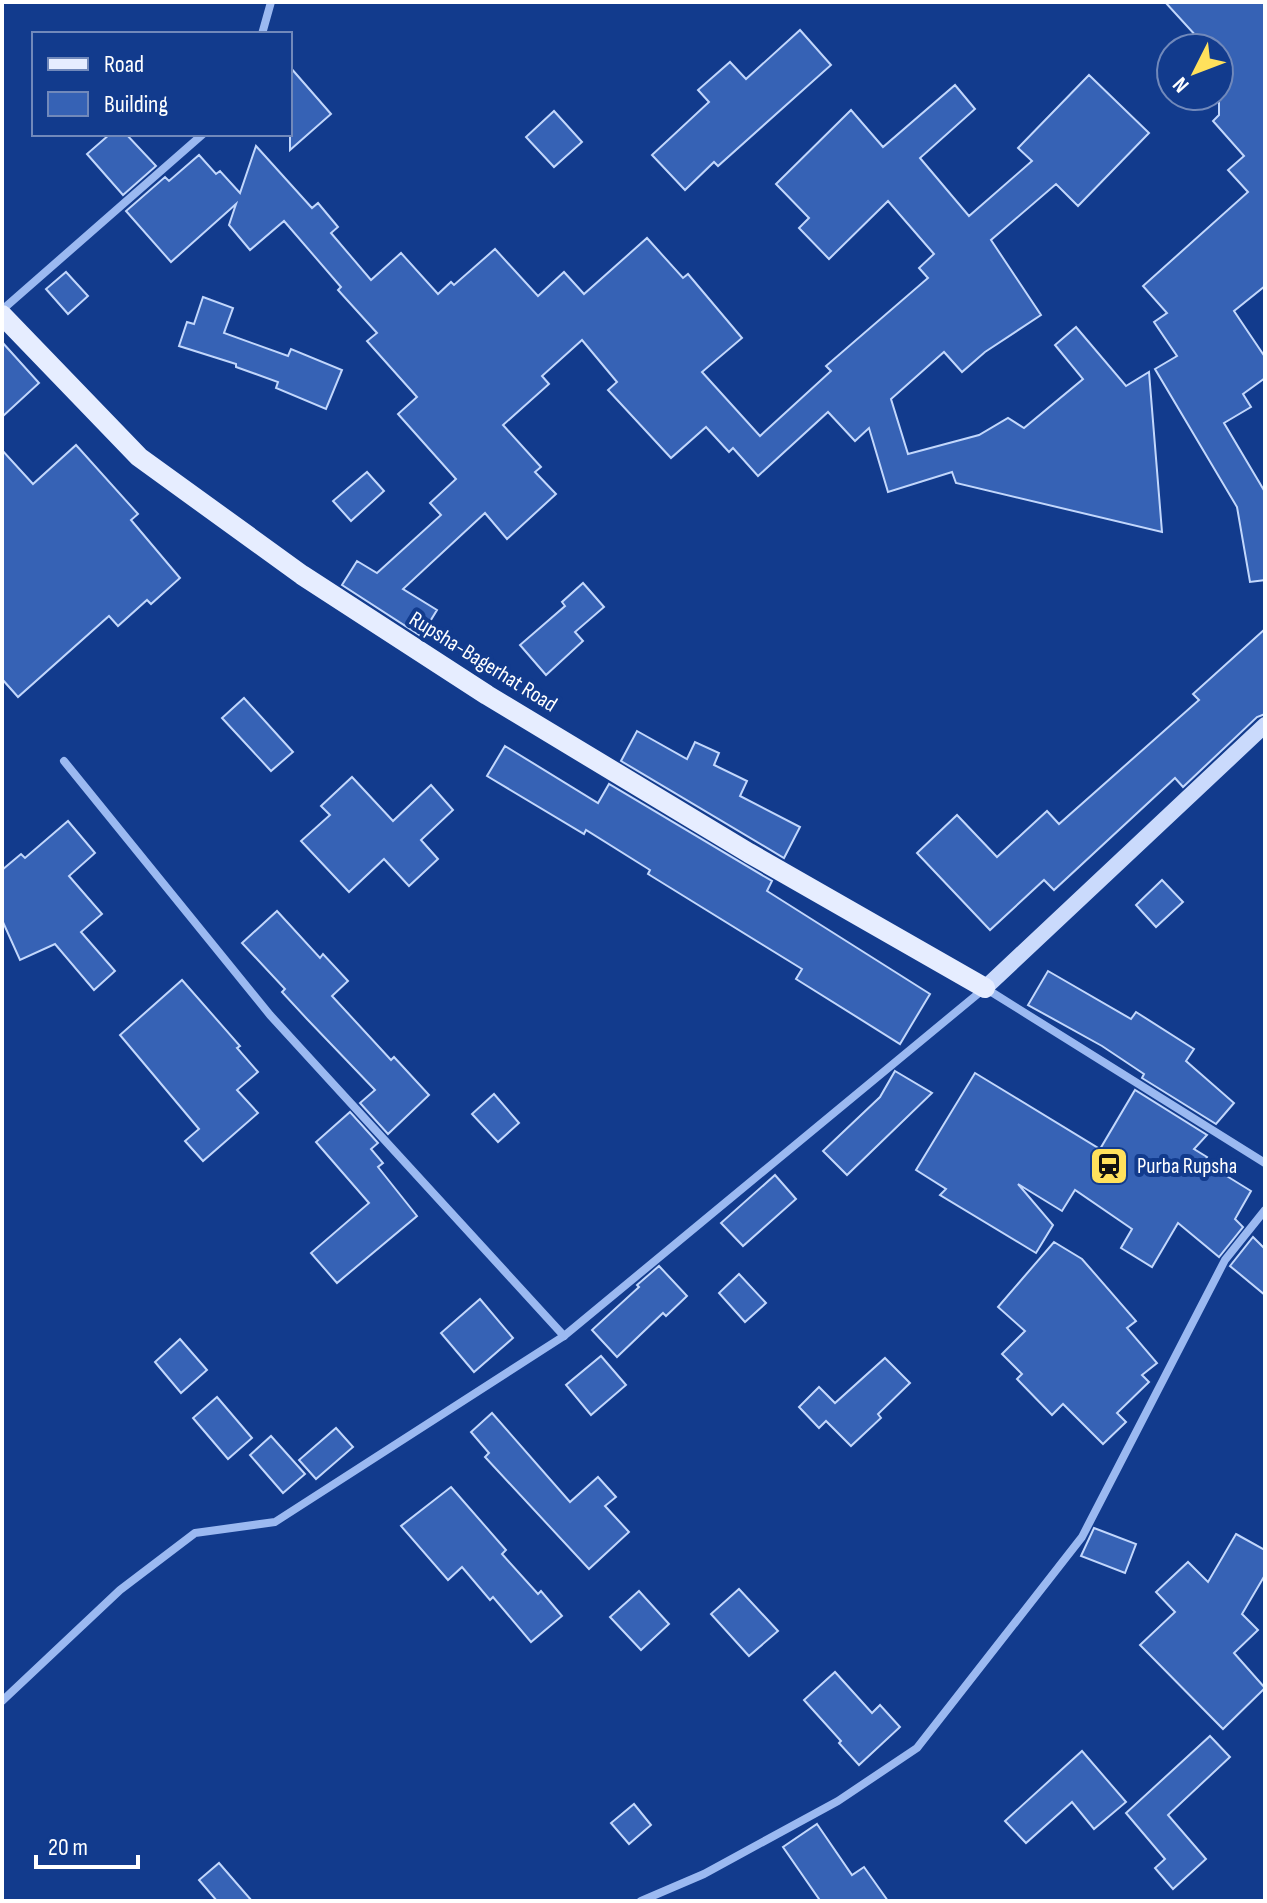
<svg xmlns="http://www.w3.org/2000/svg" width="1267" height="1903" font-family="'Sofia Sans Condensed',sans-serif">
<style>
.building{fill:#3662b5;stroke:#c2d7fc;stroke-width:2}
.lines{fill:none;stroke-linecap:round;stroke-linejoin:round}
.minor{stroke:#9bb9f1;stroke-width:8}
.secondary{stroke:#cadafc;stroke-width:16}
.primary{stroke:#e6edff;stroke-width:20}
.labels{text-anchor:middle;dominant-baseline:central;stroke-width:8;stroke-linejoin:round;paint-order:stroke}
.street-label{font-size:22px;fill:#fff;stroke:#123b8d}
.poi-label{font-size:22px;fill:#fff;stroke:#123b8d;text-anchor:start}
</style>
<rect width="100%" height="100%" fill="#123b8d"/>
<g class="building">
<path d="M1165,2H1265V286L1234,311L1265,357V378L1243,394L1251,407L1224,423L1265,492V580L1250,582L1237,507L1155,369L1177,356L1154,322L1167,313L1143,286L1248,192L1228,170L1244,156L1213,121L1219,115V48H1207Z"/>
<path d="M800,30L831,65L718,166L714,162L685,190L652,155L709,102L698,90L730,62L746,79Z"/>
<path d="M290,67L331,114L290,150Z"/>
<path d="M1089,75L1149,133L1078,206L1056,184L991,240L1041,315L985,352L962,372L944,352L891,399L908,454L979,435L1008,418L1024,428L1083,379L1055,345L1076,327L1126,386L1149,372L1162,532L956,483L952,472L888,492L869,428L855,441L828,412L758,476L733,448L729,452L706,427L671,458L608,390L617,382L582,340L542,376L549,384L503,425L541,467L535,472L556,494L507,539L485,513L403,589L437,610L421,636L342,585L357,561L377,573L441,515L430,503L456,479L398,414L417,397L367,341L377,333L338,290L341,287L284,221L250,250L229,225L236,204L171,262L126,211L165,177L169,181L199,155L216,174L220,171L240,193L256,146L312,208L318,203L338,227L331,233L371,280L401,253L438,294L451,282L454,285L495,249L538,296L564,272L584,294L647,238L683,278L688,274L742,338L702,372L760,436L831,371L826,366L928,278L919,268L934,254L888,201L829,259L799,228L809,218L776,184L851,110L883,147L955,85L975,109L920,158L969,216L1032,161L1018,148Z"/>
<path d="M554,111L582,142L554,167L526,137Z"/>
<path d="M110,134H126L156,166L123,195L87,154Z"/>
<path d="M66,272L88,296L68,314L46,289Z"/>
<path d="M203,297L233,308L224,333L288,356L291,349L342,370L326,409L276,388L278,382L236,367V364L179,346L187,322L194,324Z"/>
<path d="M2,342L39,383L2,417Z"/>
<path d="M76,445L138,514L131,520L180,578L151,604L147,600L118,626L109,616L18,697L2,679V450L33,484Z"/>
<path d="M367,472L384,491L351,521L333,501Z"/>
<path d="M583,583L604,607L575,632L583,641L546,675L520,645L565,606L562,602Z"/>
<path d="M1265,629V714L1257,717L1183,787L1175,778L1054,890L1044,880L990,930L917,853L957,815L997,857L1047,811L1059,824L1199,700L1193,694Z"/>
<path d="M244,698L293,752L271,771L222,718Z"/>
<path d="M637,731L687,759L695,742L719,753L714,765L747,781L740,796L800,827L784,858L621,761Z"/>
<path d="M505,746L598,803L609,784L772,881L767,891L930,994L900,1044L796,979L802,969L648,874L650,870L586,830L584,834L487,776Z"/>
<path d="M352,777L393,821L431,785L453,810L421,840L438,859L409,886L384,859L349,892L301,841L330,815L321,806Z"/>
<path d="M68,821L95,853L69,876L102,914L81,932L115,971L94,990L55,944L20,960L2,920V870L21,854L25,858Z"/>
<path d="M1162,880L1183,902L1156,927L1136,905Z"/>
<path d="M277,911L320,958L323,954L348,981L332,996L391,1060L394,1057L429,1095L388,1134L360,1103L375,1090L307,1019L282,992L285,989L242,943Z"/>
<path d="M1048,971L1131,1019L1136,1012L1194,1049L1186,1061L1234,1103L1216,1124L1142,1078L1144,1074L1102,1046L1028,1005Z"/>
<path d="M182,980L240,1046L237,1048L258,1072L237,1090L258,1113L203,1161L185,1141L199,1129L120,1035Z"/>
<path d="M895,1071L932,1093L847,1175L823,1151L880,1097Z"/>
<path d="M975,1073L1100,1149L1135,1090L1207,1135L1194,1149L1207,1157L1204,1162L1251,1191L1235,1219L1243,1227L1219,1257L1178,1223L1152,1267L1121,1248L1132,1229L1075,1190L1062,1211L1018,1184L1053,1225L1036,1253L940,1195L946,1189L916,1170Z"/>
<path d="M494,1094L519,1123L498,1142L472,1114Z"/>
<path d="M350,1112L378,1143L371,1149L383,1163L378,1167L417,1216L337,1283L311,1253L369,1203L316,1142Z"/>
<path d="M775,1175L796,1199L743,1246L721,1223Z"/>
<path d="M1253,1237L1265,1249V1295L1230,1266Z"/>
<path d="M1054,1242L1082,1259L1136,1321L1127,1328L1157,1363L1142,1375L1149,1382L1117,1413L1126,1422L1103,1444L1063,1404L1052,1415L1017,1379L1022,1374L1002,1354L1025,1331L998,1307Z"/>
<path d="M659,1266L687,1296L666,1316L663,1313L617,1357L592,1330L639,1287L637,1285Z"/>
<path d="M739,1274L766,1303L745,1322L719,1293Z"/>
<path d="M480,1299L513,1338L474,1372L441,1333Z"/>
<path d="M180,1339L207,1370L181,1393L155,1362Z"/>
<path d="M601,1356L626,1385L591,1415L566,1385Z"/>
<path d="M885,1358L910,1383L878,1414L881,1418L851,1446L826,1421L819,1428L799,1407L819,1387L835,1403Z"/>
<path d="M217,1397L252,1438L228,1459L193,1418Z"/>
<path d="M492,1413L570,1502L598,1477L616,1497L605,1506L629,1532L589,1569L485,1457L489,1453L471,1432Z"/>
<path d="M336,1428L353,1447L316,1479L299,1460Z"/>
<path d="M271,1436L305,1474L283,1493L250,1455Z"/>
<path d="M451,1487L506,1550L502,1554L538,1594L541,1591L562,1616L531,1642L493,1597L490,1600L462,1567L448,1580L401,1526Z"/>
<path d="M1094,1528L1136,1544L1125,1573L1081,1556Z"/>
<path d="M1236,1534L1265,1550V1575L1242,1614L1258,1630L1234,1653L1265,1688L1223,1729L1140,1645L1175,1612L1156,1592L1188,1562L1208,1582Z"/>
<path d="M739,1589L778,1631L749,1656L711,1614Z"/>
<path d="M639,1591L669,1624L641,1650L610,1617Z"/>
<path d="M835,1672L872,1713L880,1705L900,1727L859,1765L839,1743L841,1741L804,1700Z"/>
<path d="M1210,1736L1230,1757L1168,1815L1206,1859L1173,1889L1155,1868L1165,1859L1126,1813Z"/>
<path d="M1082,1751L1126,1802L1094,1829L1072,1802L1026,1843L1005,1821Z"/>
<path d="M634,1804L651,1825L629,1844L611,1823Z"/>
<path d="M817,1824L852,1875L864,1867L888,1901H816L819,1899L783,1847Z"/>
<path d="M219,1863L252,1901H217L199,1880Z"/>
</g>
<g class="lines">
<g class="minor">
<path d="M262,34L271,2"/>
<path d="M2,310L203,134"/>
<path d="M64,761L270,1015L564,1336"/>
<path d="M2,1701L120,1590L195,1533L275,1522L564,1336L985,988L1265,1163"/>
<path d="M641,1901L704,1874L838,1801L917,1748L1082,1537L1225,1260L1265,1210"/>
</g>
<path class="secondary" d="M985,988L1265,725"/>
<path class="primary" d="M2,315L139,457L302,575L487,695L749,853L985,988"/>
</g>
<defs>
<symbol id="station-square" viewBox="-11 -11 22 22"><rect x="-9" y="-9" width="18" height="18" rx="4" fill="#ffe15c" stroke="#123b8d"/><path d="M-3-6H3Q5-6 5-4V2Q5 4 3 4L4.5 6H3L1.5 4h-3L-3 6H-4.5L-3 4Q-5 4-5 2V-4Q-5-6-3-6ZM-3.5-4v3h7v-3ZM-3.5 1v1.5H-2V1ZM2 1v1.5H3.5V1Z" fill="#111"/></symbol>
</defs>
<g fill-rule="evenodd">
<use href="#station-square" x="1087" y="1144" width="44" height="44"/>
</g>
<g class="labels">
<g class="street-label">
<text transform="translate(483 662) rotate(32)">Rupsha-Bagerhat Road</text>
</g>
<g class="poi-label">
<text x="1137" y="1166">Purba Rupsha</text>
</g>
</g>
<rect width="1267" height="1903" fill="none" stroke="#ffffff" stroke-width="8"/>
<rect x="32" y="32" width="260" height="104" fill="#123b8d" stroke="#7189bb" stroke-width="2"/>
<rect x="48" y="58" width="40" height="12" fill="#e6edff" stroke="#7189bb" stroke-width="2"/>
<text x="104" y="72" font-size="24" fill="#ffffff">Road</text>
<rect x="48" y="92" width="40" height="24" fill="#3662b5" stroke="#7189bb" stroke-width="2"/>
<text x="104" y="112" font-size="24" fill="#ffffff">Building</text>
<g transform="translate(1195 72) rotate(228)"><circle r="38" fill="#123b8d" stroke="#7189bb" stroke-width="2"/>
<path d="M0-6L14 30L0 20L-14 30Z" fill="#ffe15c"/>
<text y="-12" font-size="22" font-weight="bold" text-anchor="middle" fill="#ffffff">N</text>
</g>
<path d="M36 1855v12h102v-12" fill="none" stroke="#ffffff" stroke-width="4"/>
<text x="48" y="1855" font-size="24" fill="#ffffff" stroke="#123b8d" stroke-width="6" paint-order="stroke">20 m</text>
</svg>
